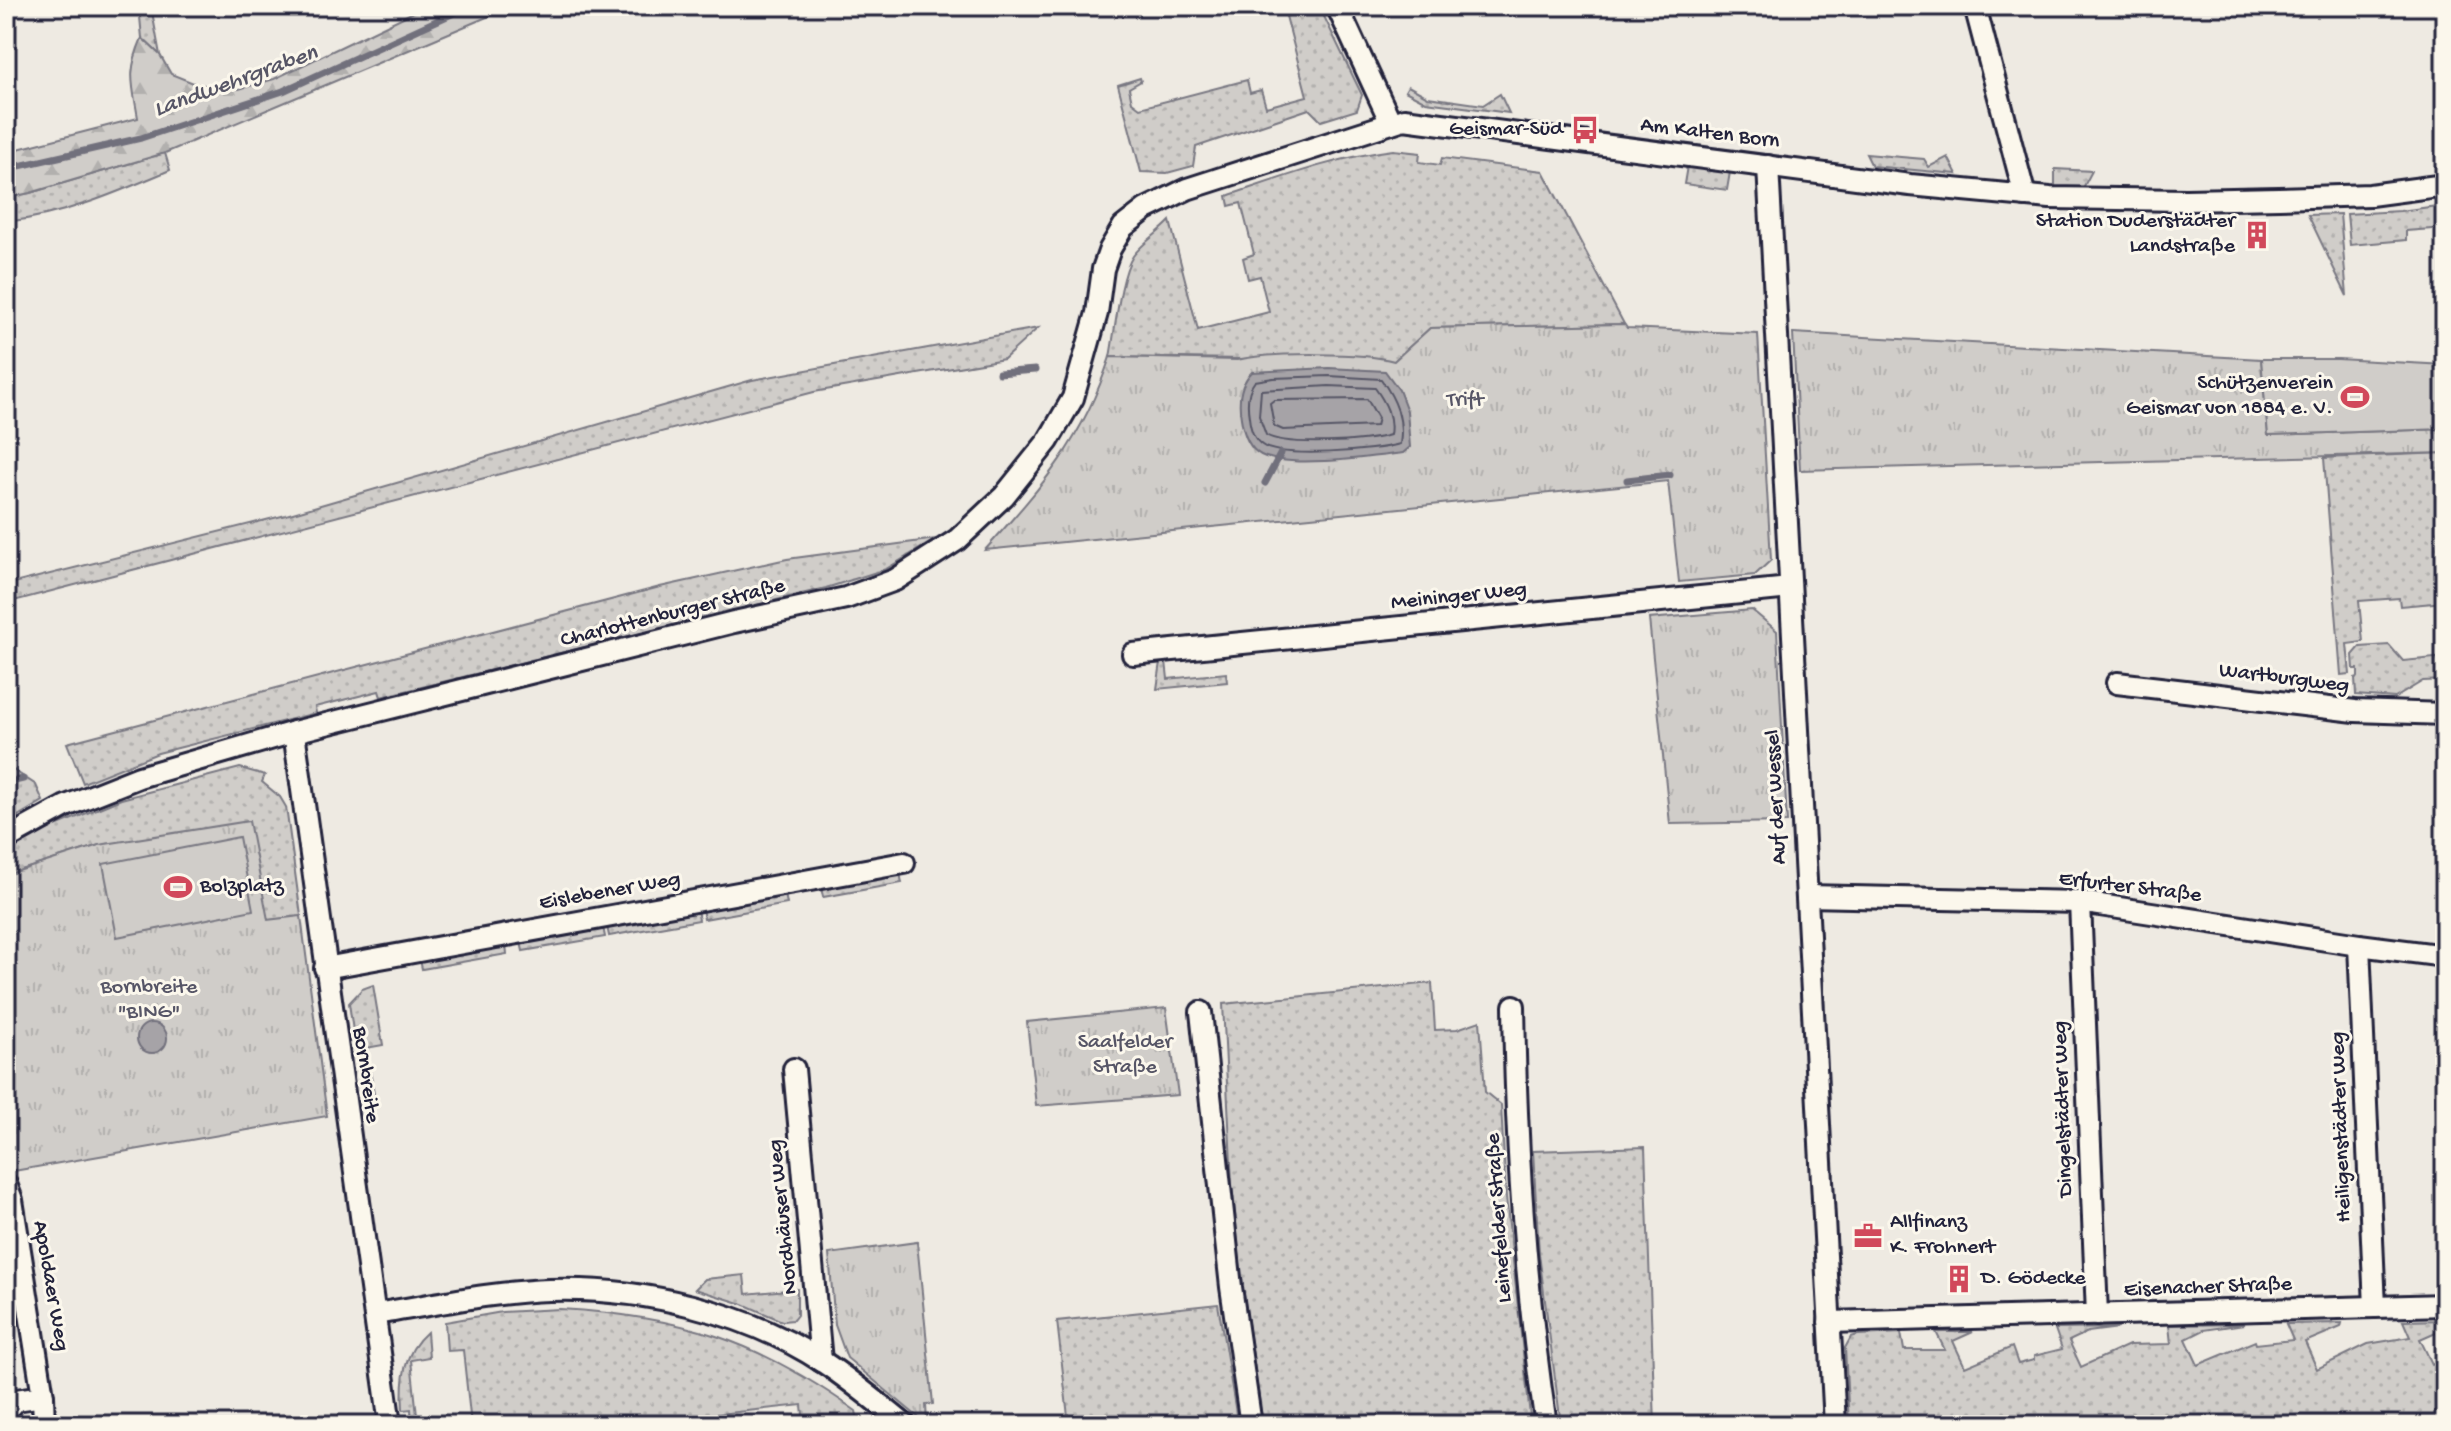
<svg xmlns="http://www.w3.org/2000/svg" width="2451" height="1431" font-family="'Gochi Hand',sans-serif">
<style>
.grass{fill:url(#grass-dots);stroke:#797882;stroke-width:2}
.forest{fill:url(#forest-firs);stroke:#797882;stroke-width:2}
.park{fill:url(#park-tufts);stroke:#797882;stroke-width:2}
.garden{fill:#d0cdc9;stroke:#797882;stroke-width:2}
.water{fill:#a6a3a7;stroke:#716f7c;stroke-width:2}
.lines{fill:none;stroke-linecap:round;stroke-linejoin:round}
.shore{stroke:#575666;stroke-width:2}
.stream{stroke:#716f7c;stroke-width:7}
.minor-casing{stroke:#22223b;stroke-width:26}
.minor{stroke:#fbf7ec;stroke-width:20}
.labels{text-anchor:middle;dominant-baseline:central;stroke-width:6;stroke-linejoin:round;paint-order:stroke}
.poi-label{font-size:22px;fill:#22223b;stroke:#fbf7ec;text-anchor:end}
.street-label{font-size:22px;fill:#22223b;stroke:#fbf7ec}
.park-label{font-size:22px;fill:#565566;stroke:#fbf7ec}
.water-label{font-size:24px;font-style:italic;fill:#575666;stroke:#fbf7ec}
</style>
<defs>
<pattern id="grass-dots" width="8" height="8" patternUnits="userSpaceOnUse" patternTransform="scale(2)"><rect width="8" height="8" fill="#d0cdc9"/><path d="M2 2h.1M6 6h.1" fill="none" stroke="#b2b0ae" stroke-width="1.8" stroke-linecap="round"/></pattern>
<pattern id="forest-firs" width="22" height="20" patternUnits="userSpaceOnUse" patternTransform="scale(2)"><rect width="22" height="20" fill="#d0cdc9"/><path d="M5 1l3.5 6h-7zM16 11l3.5 6h-7z" fill="#b2b0ae"/></pattern>
<pattern id="park-tufts" width="24" height="20" patternUnits="userSpaceOnUse" patternTransform="scale(2)"><rect width="24" height="20" fill="#d0cdc9"/><path d="M3 7l-1-3M5 7V3M7 7l1-3M15 17l-1-3M17 17v-4M19 17l1-3" fill="none" stroke="#b2b0ae"/></pattern>
</defs>
<rect width="100%" height="100%" fill="#eeeae2"/>
<filter id="ink" filterUnits="userSpaceOnUse"><feTurbulence type="fractalNoise" baseFrequency=".0125" numOctaves="2"/><feDisplacementMap in="SourceGraphic" scale="16" xChannelSelector="R" yChannelSelector="G"/><feConvolveMatrix kernelMatrix="1 2 1 2 8 2 1 2 1" color-interpolation-filters="sRGB"/></filter>
<g filter="url(#ink)">
<g class="grass">
<path d="M139,6H151L160,55L142,38Z"/>
<path d="M1320,8L1362,95L1357,110L1321,121L1309,109L1196,147L1193,166L1167,173L1141,172L1118,85L1140,78L1141,81L1129,88L1132,102L1140,108L1247,80L1250,93L1261,90L1266,107L1307,96L1286,16Z"/>
<path d="M1408,86L1428,97L1483,105L1500,94L1509,113L1426,102L1405,91Z"/>
<path d="M1393,150L1420,153L1419,162L1440,165L1442,158L1543,171L1624,324L1430,328L1394,361L1110,357C1115,332 1120,275 1133,256C1143,242 1158,234 1170,221L1198,330L1269,312L1260,276L1248,279L1243,258L1254,254L1241,203L1229,206L1227,196C1281,178 1336,157 1393,150Z"/>
<path d="M165,153L170,170C118,192 63,216 6,222V198L30,193Z"/>
<path d="M1866,154L1924,159L1929,167L1948,157L1957,174L1872,166Z"/>
<path d="M1687,166L1730,172L1727,190L1684,184Z"/>
<path d="M2055,169L2092,171L2083,188L2055,187Z"/>
<path d="M2445,205V228L2406,231V240L2350,245L2347,214L2400,211Z"/>
<path d="M2340,214L2347,296L2308,215Z"/>
<path d="M1038,328L1004,359L814,392L6,603V585L286,515L752,380Z"/>
<path d="M2445,453V602L2400,606L2399,598L2359,601L2363,642L2347,644L2350,674L2341,675L2324,458Z"/>
<path d="M936,539L886,569L826,588L381,697L379,691L315,707L316,713L158,753L83,783L67,743L660,587L787,559Z"/>
<path d="M2389,645L2403,661L2445,657V680L2423,681L2395,698L2356,695L2355,678L2358,677V669H2354L2353,655L2360,647Z"/>
<path d="M1166,661L1168,679L1226,673L1227,682L1157,689L1161,662Z"/>
<path d="M6,765L36,785L43,801L6,823Z"/>
<path d="M240,768L265,775L262,782L280,797L286,807L301,916L268,920L99,845L6,875V853L36,834L121,799Z"/>
<path d="M900,873L902,883L823,897L821,887Z"/>
<path d="M785,894L787,904L704,919L702,909Z"/>
<path d="M697,910L699,920L609,936L607,926Z"/>
<path d="M603,927L605,937L523,951L521,942Z"/>
<path d="M506,944L507,954L422,969L420,960Z"/>
<path d="M1432,983L1435,1030L1457,1029L1480,1021L1485,1092L1501,1105L1506,1197L1531,1425H1263L1242,1282L1232,1184L1223,1004Z"/>
<path d="M373,985L383,1045L366,1048L376,1106L364,1108L349,1003L362,989Z"/>
<path d="M1645,1147L1655,1425H1561L1539,1254L1533,1151Z"/>
<path d="M744,1275L746,1294L797,1289V1315L793,1320L782,1321L743,1304L695,1289L705,1279Z"/>
<path d="M1218,1304L1238,1425H1069L1057,1321Z"/>
<path d="M560,1309C681,1316 757,1340 856,1411L859,1425H804L802,1405L710,1415L711,1425H471L463,1350L447,1351L445,1322L502,1312Z"/>
<path d="M2445,1320V1328L2420,1339L2432,1364L2445,1358V1425H1849L1845,1348L1851,1337L1858,1335L1901,1333L1904,1350H1945L1936,1332H1973L1953,1341L1965,1367L2012,1347L2018,1364L2034,1360V1356L2062,1349L2055,1329L2119,1328L2088,1332L2069,1341L2081,1367L2129,1345L2171,1344L2169,1325L2244,1324L2204,1330L2186,1339L2198,1365L2255,1341L2256,1344L2293,1340L2286,1324L2342,1323L2341,1327L2305,1342L2317,1369L2368,1344L2410,1337L2403,1321Z"/>
<path d="M427,1332L429,1357L411,1360L418,1425H406L412,1424L411,1409L403,1410C401,1380 403,1353 427,1332Z"/>
</g>
<path class="forest" d="M426,6H513L165,153L30,193L6,198V152L138,118C132,82 127,73 142,38L160,55L171,74L196,84L239,89L274,79Z"/>
<g class="park">
<path d="M1624,324L1627,328L1758,334L1771,560L1755,575L1679,582L1668,481L985,550C1043,485 1082,442 1110,357L1237,360C1269,352 1364,352 1394,361L1430,328Z"/>
<path d="M1793,333L2261,359L2268,435L2445,429V453L1800,470Z"/>
<path d="M1752,610L1777,631L1787,822L1670,824L1649,619Z"/>
<path d="M249,821L268,920L301,916L327,1116L14,1171L6,1168V875L99,845Z"/>
<path d="M1166,1008L1178,1095L1036,1106L1027,1022Z"/>
<path d="M917,1242L933,1404L926,1405L927,1422H924L847,1358L835,1325L829,1254Z"/>
</g>
<g class="garden">
<path d="M2261,359H2338L2445,365V429L2268,435Z"/>
<path d="M239,837L253,910L117,937L103,864Z"/>
</g>
<g class="water">
<path d="M1329,368L1385,371L1399,390L1407,411L1410,447L1403,453C1371,457 1289,469 1261,455C1248,448 1243,432 1241,418C1238,401 1239,385 1252,372Z"/>
<circle cx="152" cy="1038" r="15"/>
</g>
<g class="lines">
<g class="shore">
<path d="M1329,376L1381,379C1396,400 1404,419 1400,444C1377,451 1280,459 1262,445C1253,439 1250,427 1249,417C1247,405 1247,391 1255,381L1273,378Z"/>
<path d="M1329,386L1375,388C1386,403 1393,417 1390,435C1369,442 1284,447 1266,435L1259,416L1261,390Z"/>
<path d="M1367,399L1378,418L1376,426L1283,430L1274,426L1270,403L1274,400Z"/>
</g>
<g class="stream">
<path d="M6,169L141,138L283,91L469,6"/>
<path d="M999,373L1035,370"/>
<path d="M1627,480L1670,475"/>
<path d="M1265,483L1281,453"/>
<path d="M6,783L23,779"/>
</g>
<defs>
<g id="minor">
<path d="M1337,6L1391,123"/>
<path d="M1975,6L2025,196"/>
<path d="M1768,166L1835,1425"/>
<path d="M1133,654L1790,588"/>
<path d="M2117,683L2355,711L2445,714"/>
<path d="M294,732L390,1425"/>
<path d="M6,839L66,806L139,777L294,732L734,622L846,598L895,580L957,540L1004,496L1048,441L1073,398L1097,313L1103,269L1110,249L1123,227L1146,209L1187,189L1404,119L1910,185L2050,198L2186,200L2279,198L2370,195L2445,185"/>
<path d="M1807,896L2080,902L2359,945L2445,956"/>
<path d="M2080,902L2097,1315"/>
<path d="M2359,945L2375,1307"/>
<path d="M325,968L904,863"/>
<path d="M1514,1006C1516,1146 1525,1286 1546,1425"/>
<path d="M1201,1012L1231,1287L1251,1425"/>
<path d="M794,1069L821,1361"/>
<path d="M6,1184L12,1200L43,1396"/>
<path d="M375,1314C433,1305 491,1292 549,1290C641,1287 745,1311 823,1362C852,1381 878,1403 905,1425"/>
<path d="M1829,1322L2445,1305"/>
<path d="M6,1412L16,1400L43,1396L44,1425"/>
</g>
</defs>
<use href="#minor" class="minor-casing"/>
<use href="#minor" class="minor"/>
</g>
</g>
<defs>
<symbol id="bus-bare" viewBox="-9 -9 18 18"><path d="M-5-6H5V4H4V6H2V4H-2V6H-4V4H-5ZM-3.5-4V0h7V-4ZM-3.5 1.2v1.5H-2V1.2ZM2 1.2v1.5H3.5V1.2Z" fill="#d1495b" stroke="#fbf7ec" stroke-width="2.5" paint-order="stroke"/></symbol>
<symbol id="building-bare" viewBox="-9 -9 18 18"><path d="M-4-6H4V6H1V3H-1V6H-4ZM-2.5-4.3h1.7v1.8h-1.7ZM.8-4.3h1.7v1.8H.8ZM-2.5-1h1.7V.8h-1.7ZM.8-1h1.7V.8H.8Z" fill="#d1495b" stroke="#fbf7ec" stroke-width="2.5" paint-order="stroke"/></symbol>
<symbol id="stadium-bare" viewBox="-9 -9 18 18"><path d="M0-5a6.5 5 0 1 0 0 10a6.5 5 0 1 0 0-10ZM-3.5-1.8h7v3.6h-7Z" fill="#d1495b" stroke="#fbf7ec" stroke-width="2.5" paint-order="stroke"/></symbol>
<symbol id="office-bare" viewBox="-9 -9 18 18"><path d="M-6-3h4V-5.5h4V-3h4V5H-6ZM-1-4.5V-3h2v-1.5ZM-6 0V1H6V0Z" fill="#d1495b" stroke="#fbf7ec" stroke-width="2.5" paint-order="stroke"/></symbol>
</defs>
<g fill-rule="evenodd">
<use href="#bus-bare" x="1565" y="110" width="40" height="40"/>
<use href="#building-bare" x="2237" y="215" width="40" height="40"/>
<use href="#stadium-bare" x="2335" y="377" width="40" height="40"/>
<use href="#stadium-bare" x="158" y="867" width="40" height="40"/>
<use href="#office-bare" x="1848" y="1216" width="40" height="40"/>
<use href="#building-bare" x="1939" y="1259" width="40" height="40"/>
</g>
<g class="labels">
<g class="poi-label">
<text x="1563" y="130">Geismar-Süd</text>
<text x="2235" y="222">Station Duderstädter<tspan x="2235" dy="25">Landstraße</tspan></text>
<text x="2333" y="384">Schützenverein<tspan x="2333" dy="25">Geismar von 1884 e. V.</tspan></text>
<text x="200" y="887" text-anchor="start">Bolzplatz</text>
<text x="1890" y="1223" text-anchor="start">Allfinanz<tspan x="1890" dy="25">K. Frohnert</tspan></text>
<text x="1981" y="1279" text-anchor="start">D. Gödecke</text>
</g>
<g class="street-label">
<text transform="translate(1710 134) rotate(7)">Am Kalten Born</text>
<text transform="translate(1459 597) rotate(-6)">Meininger Weg</text>
<text transform="translate(673 614) rotate(-14)">Charlottenburger Straße</text>
<text transform="translate(2284 679) rotate(7)">Wartburgweg</text>
<text transform="translate(1777 797) rotate(-93)">Auf der Wessel</text>
<text transform="translate(2130 888) rotate(7)">Erfurter Straße</text>
<text transform="translate(610 892) rotate(-10)">Eislebener Weg</text>
<text transform="translate(365 1075) rotate(82)">Bornbreite</text>
<text transform="translate(2064 1109) rotate(-92)">Dingelstädter Weg</text>
<text transform="translate(2342 1127) rotate(-92)">Heiligenstädter Weg</text>
<text transform="translate(784 1217) rotate(-96)">Nordhäuser Weg</text>
<text transform="translate(1500 1218) rotate(-94)">Leinefelder Straße</text>
<text transform="translate(50 1286) rotate(80)">Apoldaer Weg</text>
<text transform="translate(2208 1288) rotate(-2)">Eisenacher Straße</text>
</g>
<g class="park-label">
<text x="1465" y="401">Trift</text>
<text x="149" y="988">Bornbreite<tspan x="149" dy="25">"BING"</tspan></text>
<text x="1125" y="1043">Saalfelder<tspan x="1125" dy="25">Straße</tspan></text>
</g>
<g class="water-label">
<text transform="translate(236 82) rotate(-20)">Landwehrgraben</text>
</g>
</g>
<rect width="2451" height="1431" fill="none" stroke="#fbf7ec" stroke-width="32"/>
<rect x="16" y="16" width="2419" height="1399" fill="none" stroke="#22223b" stroke-width="3" filter="url(#ink)"/>
</svg>
